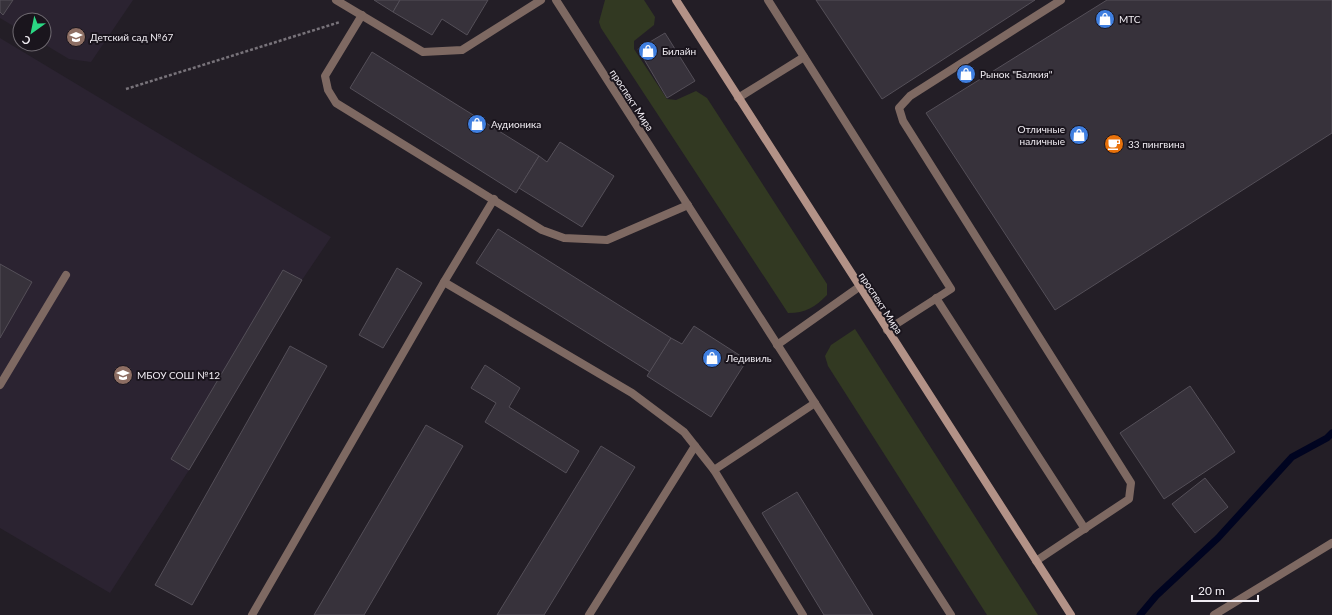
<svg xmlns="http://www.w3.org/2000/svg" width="1332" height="615" font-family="Lato,sans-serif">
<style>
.built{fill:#2b2331}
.green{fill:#323922}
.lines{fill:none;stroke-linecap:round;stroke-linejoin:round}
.stream{stroke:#000420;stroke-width:7}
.building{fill:#37323b;stroke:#544f58}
.path{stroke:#78737a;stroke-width:2.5;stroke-dasharray:3 2;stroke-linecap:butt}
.service{stroke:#7e6962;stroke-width:8}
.tertiary{stroke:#7e6962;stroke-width:8}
.secondary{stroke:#b39287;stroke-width:8}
.labels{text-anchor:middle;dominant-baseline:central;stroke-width:4;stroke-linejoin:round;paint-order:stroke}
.poi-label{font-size:10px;fill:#f0ecf2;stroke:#1a151d;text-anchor:start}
.street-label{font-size:10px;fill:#f0ecf2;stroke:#1a151d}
</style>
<rect width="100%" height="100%" fill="#231e26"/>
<g class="built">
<path d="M0,0H133L91,62L69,59L44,44V20H20V30L0,18Z"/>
<path d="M0,38L331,237L302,280L189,470L110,593L0,528Z"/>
</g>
<g class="green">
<path d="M605,0H644L655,17L654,25L634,41V49L667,99L676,100L696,91L707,98L827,284V295C815,307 806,313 788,313L601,28L599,22Z"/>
<path d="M855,329L1038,615H987L828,366L825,356L831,345Z"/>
</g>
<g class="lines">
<path class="stream" d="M1140,615L1156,596L1218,538L1292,457L1327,438L1332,433"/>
</g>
<g class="building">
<path d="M0,0H13L3,15L0,12Z"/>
<path d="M374,0H400L393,12Z"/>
<path d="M400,0H488L467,35L442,19L432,35L393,12Z"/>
<path d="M816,0H1035L882,99Z"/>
<path d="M1107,0H1332V133L1055,310L926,113Z"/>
<path d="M665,33L695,81L667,98L638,49Z"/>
<path d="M372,52L539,156L516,193L350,88Z"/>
<path d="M560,142L614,176L582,227L519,188L539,156L547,162Z"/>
<path d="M498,229L671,338L650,372L476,263Z"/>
<path d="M0,264L32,282L0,338Z"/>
<path d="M397,268L422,283L383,348L359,335Z"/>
<path d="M283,270L302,280L189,470L171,459Z"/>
<path d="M694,326L747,360L711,417L647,376L671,338L682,344Z"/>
<path d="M290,346L327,366L192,605L155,585Z"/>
<path d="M485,365L520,388L509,407L579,451L566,473L485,422L496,403L471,388Z"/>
<path d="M1190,386L1235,452L1164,499L1120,433Z"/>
<path d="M426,425L463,446L364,615H314Z"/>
<path d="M601,446L635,467L544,615H497Z"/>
<path d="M1205,478L1228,507L1195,533L1172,504Z"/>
<path d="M797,492L873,615H824L762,513Z"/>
</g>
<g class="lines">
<path class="path" d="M126,89L340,22"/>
<g class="service">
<path d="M336,0L423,52L462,50L541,0"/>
<path d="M768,0L951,289L887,330"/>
<path d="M362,15L325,76L328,90L336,103L542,230L564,238L607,240L688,205"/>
<path d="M738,98L804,57"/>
<path d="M444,282L632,393L684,432L714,470L803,615"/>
<path d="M936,298L1085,529"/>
<path d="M0,385L66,275"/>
<path d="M714,470L815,403"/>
<path d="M1036,561L1129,499L1131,483L903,121L899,108L910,96L1061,0"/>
<path d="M252,615L444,282L494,199"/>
<path d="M589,615L695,446"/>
<path d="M1214,615L1332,543"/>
</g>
<g class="tertiary">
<path d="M556,0L951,615"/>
<path d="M777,345L859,287"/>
</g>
<path class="secondary" d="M676,0L1071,615"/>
</g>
<defs>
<symbol id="shop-disc" viewBox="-11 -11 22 22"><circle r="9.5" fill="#3f7fe0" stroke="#1a151d"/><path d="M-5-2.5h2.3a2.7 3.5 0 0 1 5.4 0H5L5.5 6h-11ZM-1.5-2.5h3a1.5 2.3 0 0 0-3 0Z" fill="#fff"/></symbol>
<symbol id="school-disc" viewBox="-11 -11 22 22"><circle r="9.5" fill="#8d6e63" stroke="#1a151d"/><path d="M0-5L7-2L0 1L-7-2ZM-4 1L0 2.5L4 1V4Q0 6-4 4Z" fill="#fff"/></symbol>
<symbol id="cafe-disc" viewBox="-11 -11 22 22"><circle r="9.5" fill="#e8710a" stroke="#1a151d"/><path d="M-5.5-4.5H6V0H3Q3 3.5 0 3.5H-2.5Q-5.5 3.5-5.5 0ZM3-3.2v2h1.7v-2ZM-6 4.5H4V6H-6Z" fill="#fff"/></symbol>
</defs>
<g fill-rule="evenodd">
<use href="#shop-disc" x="1094" y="8" width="22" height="22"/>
<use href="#school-disc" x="65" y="26" width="22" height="22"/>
<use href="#shop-disc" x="637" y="40" width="22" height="22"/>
<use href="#shop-disc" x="955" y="63" width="22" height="22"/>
<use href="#shop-disc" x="466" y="113" width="22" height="22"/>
<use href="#shop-disc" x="1068" y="124" width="22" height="22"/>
<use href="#cafe-disc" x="1103" y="133" width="22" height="22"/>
<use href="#shop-disc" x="701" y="347" width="22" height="22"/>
<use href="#school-disc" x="112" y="364" width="22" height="22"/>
</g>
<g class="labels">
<g class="poi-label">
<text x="1119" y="19">МТС</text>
<text x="90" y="37">Детский сад №67</text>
<text x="662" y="51">Билайн</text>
<text x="980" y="74">Рынок "Балкия"</text>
<text x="491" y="124">Аудионика</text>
<text x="1065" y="129" text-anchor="end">Отличные<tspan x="1065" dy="12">наличные</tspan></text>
<text x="1128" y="144">33 пингвина</text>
<text x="726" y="358">Ледивиль</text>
<text x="137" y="375">МБОУ СОШ №12</text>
</g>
<g class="street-label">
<text transform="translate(632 100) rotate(57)">проспект Мира</text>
<text transform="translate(881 303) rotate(57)">проспект Мира</text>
</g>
</g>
<g transform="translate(32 32) rotate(213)"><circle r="19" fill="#1a151d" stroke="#706b72"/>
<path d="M0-3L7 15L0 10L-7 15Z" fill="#2bd884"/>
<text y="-6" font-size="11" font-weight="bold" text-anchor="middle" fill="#f0ecf2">С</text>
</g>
<path d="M1192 595v6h66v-6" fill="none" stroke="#f0ecf2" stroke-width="2"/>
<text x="1198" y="595" font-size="12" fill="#f0ecf2" stroke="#1a151d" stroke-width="3" paint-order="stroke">20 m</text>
</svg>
